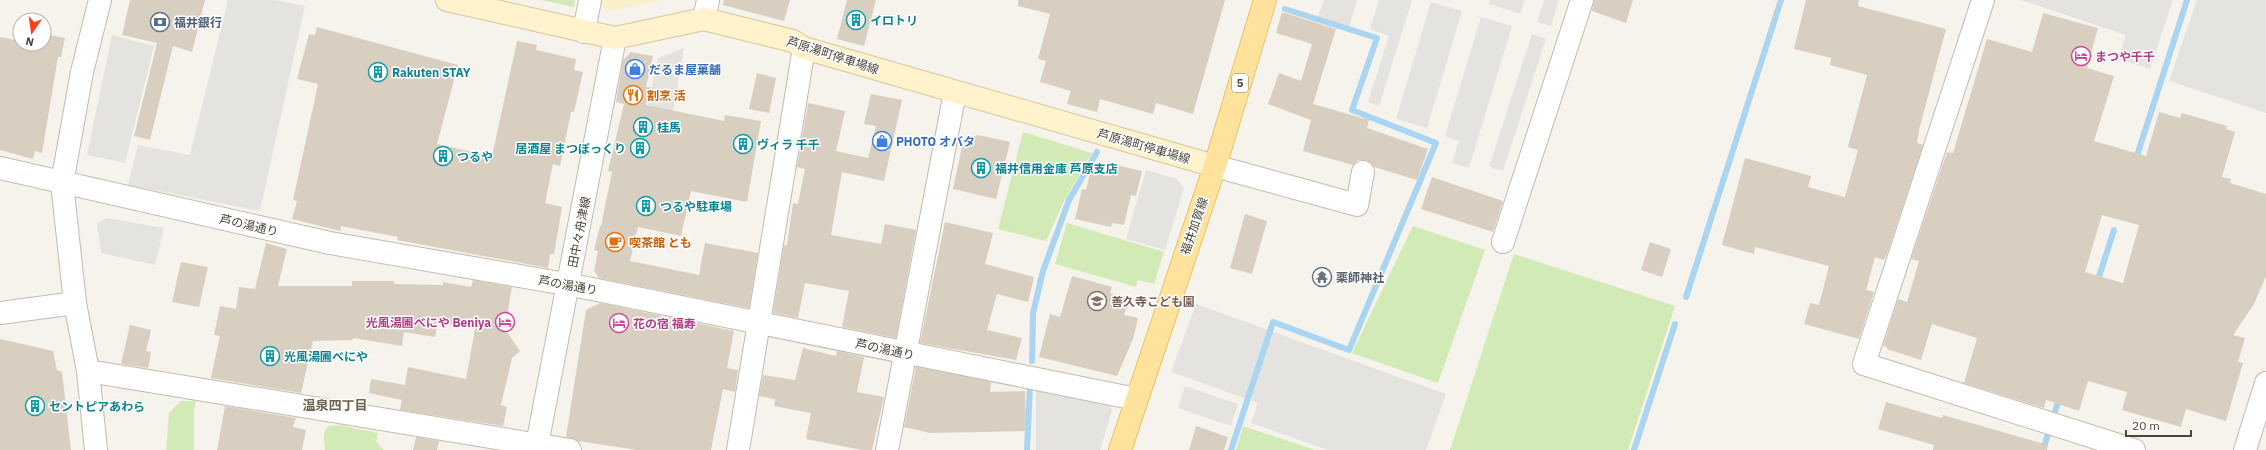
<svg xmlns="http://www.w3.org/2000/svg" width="2266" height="450" font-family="'IBM Plex Sans','Noto Sans JP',sans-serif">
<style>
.green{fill:#d2eab5}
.sand{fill:#f9efc9}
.parking{fill:#e5e3e0}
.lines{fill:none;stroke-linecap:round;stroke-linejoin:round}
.stream{stroke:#a9d4f2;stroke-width:6}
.building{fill:#d8cfc1;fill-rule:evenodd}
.minor-casing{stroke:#c2bbae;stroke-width:24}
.tertiary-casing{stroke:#c2bbae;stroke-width:24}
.secondary-casing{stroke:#d6c79b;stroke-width:24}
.primary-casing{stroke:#e6c16a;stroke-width:24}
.minor{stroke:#fff;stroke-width:22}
.tertiary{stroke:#fff;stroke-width:22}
.secondary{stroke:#fff3cd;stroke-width:22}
.primary{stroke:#ffe39c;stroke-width:22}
.labels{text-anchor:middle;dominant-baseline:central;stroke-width:3;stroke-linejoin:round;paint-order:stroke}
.shield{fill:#fff;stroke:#817c74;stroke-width:1}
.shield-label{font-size:11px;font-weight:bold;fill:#4b4439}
.culture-label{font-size:12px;font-weight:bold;fill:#0d838f;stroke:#fff;text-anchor:start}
.service-label{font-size:12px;font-weight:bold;fill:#4e5e75;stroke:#fff;text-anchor:start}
.street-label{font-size:12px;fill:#4b4439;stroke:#fff}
.hotel-label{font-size:12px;font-weight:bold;fill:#b23c85;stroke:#fff;text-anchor:start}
.shop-label{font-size:12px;font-weight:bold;fill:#366cbe;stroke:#fff;text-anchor:start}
.food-label{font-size:12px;font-weight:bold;fill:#c56008;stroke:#fff;text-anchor:start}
.worship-label{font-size:12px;font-weight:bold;fill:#5b616d;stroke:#fff;text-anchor:start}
.education-label{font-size:12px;font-weight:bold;fill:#785e54;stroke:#fff;text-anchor:start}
.neighbourhood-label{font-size:13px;font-weight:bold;fill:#6e6250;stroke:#fff}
</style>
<rect width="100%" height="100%" fill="#f6f3ec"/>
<g class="green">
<path d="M541,0H575L574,7Z"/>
<path d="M1023,132L1092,153L1064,201L1046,241L998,229Z"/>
<path d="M1067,223L1164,252L1154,284L1138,280L1136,287L1055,264Z"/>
<path d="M1413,226L1485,250L1438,383L1352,353Z"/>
<path d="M1514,254L1675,306L1628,450H1450Z"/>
<path d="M181,401H196L194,410V450H166L169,413Z"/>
<path d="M339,425L378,433L376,442L384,450H325C325,440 321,434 329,426Z"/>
<path d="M1243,426L1315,450H1236Z"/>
</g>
<path class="sand" d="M596,0H663L607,11Z"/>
<g class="parking">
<path d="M228,0H275L305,6L260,211L128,185L138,145L190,155Z"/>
<path d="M1324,0H1357L1349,27L1318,17Z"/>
<path d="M1379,0H1412L1379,106L1368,102L1389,36L1370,29Z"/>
<path d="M1490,0H1525L1520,14L1489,4Z"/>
<path d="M1544,0H1559L1551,26L1537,22Z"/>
<path d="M2021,0H2173L2150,69L2118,59L2126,35Z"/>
<path d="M2197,0H2266V113L2169,81Z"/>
<path d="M1431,2L1462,11L1427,128L1396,119Z"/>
<path d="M1481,17L1512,26L1469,168L1452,163L1459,141L1445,136Z"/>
<path d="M1532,34L1546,39L1503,171L1489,167Z"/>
<path d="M112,35L154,46L125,163L87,155Z"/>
<path d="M684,48L674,108L669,115L647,110L658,58Z"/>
<path d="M1146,170L1177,179L1184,188L1165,250L1126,239Z"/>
<path d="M106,218L164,228L155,265L101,253L97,223Z"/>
<path d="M1196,304L1446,394L1426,450H1328L1251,423L1258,403L1171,372Z"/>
<path d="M1185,386L1238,404L1231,426L1178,408Z"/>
<path d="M1036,389L1110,405L1112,410L1100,450H1036Z"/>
</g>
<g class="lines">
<g class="stream">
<path d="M2135,162L2187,0"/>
<path d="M2097,283L2114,230"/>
<path d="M1686,297L1781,0"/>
<path d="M1032,361L1033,313L1043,271L1069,200L1097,152"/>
<path d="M1027,450L1030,386"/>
<path d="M1231,450L1273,322L1349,350L1436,143L1352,110L1377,38L1285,9"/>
<path d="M1634,450L1675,324"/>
<path d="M2043,450L2060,396"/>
</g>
</g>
<g class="building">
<path d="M130,0H205L192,52L173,46L150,140L134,136L157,43L122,35Z"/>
<path d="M724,0H790L784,21L723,5Z"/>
<path d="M847,0H876L864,46L837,39Z"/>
<path d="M1018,0H1225L1193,114L1156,103L1153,114L1100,99L1097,112L1067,104L1071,91L1040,82L1046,61L1038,59L1050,14L1018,6Z"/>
<path d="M1594,0H1633L1626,23L1592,11Z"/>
<path d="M1806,0H1859L1858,6L1946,29L1919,130L1917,143L1923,145L1887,254L1884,260L1875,257L1866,290L1874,292L1859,339L1804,324L1810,303L1819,305L1829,266L1755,247L1754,254L1722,245L1745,158L1811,176L1808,187L1845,197L1858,150L1848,147L1867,75L1830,65L1831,58L1794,49Z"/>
<path d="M1282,12L1336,29L1313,104L1369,120L1367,128L1428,149L1417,180L1374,167L1366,160H1358L1353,165L1303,151L1311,120L1268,104L1279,73L1301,81L1312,44L1276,33Z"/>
<path d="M2043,13L2098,28L2087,68L2114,76L2094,141L2146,156L2159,112L2180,118L2182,113L2227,126L2226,129L2235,132L2222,177L2231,179L2230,183L2266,194V276L2254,304L2233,335L2245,338L2238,362L2243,363L2226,421L2186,409L2181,427L2122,410L2127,392L2088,381L2079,411L2046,400L2044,408L1964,383L1977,338L1932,324L1921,360L1887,349V347L1883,346L1898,299L1907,302L1919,261L1911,259L1947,152L1953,153L1987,39L2032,52ZM2102,215L2139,225L2123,283L2085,272Z"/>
<path d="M317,27L458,65L437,144L492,156L517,41L537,45L536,50L576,59L574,70L583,72L574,112H571L560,166L553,164L545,203L562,207L554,254H550L548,268L397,240L398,237L341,226L340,231L292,219L297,201L293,200L318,84L297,79L309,34L315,35Z"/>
<path d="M44,34L65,38L61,57H58L42,153L35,151L33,159L0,150V37L20,41V44L44,47Z"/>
<path d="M631,52L653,56L646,87H650L646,105L724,121L725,115L761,121L747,202L691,191L681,236L638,227L630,261L699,275L705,243L758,253L749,308L599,278L594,271L598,251L594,250L600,226H601L612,172L608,171L624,104L616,102L623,60Z"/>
<path d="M757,73L776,78L769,113L749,109Z"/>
<path d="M871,94L902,100L884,181L842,172L831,235L881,244L885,224L916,230L896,338L842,327L849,291L805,283L798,318L773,313L784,245H787L793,203L798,204L805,169L797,167L808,103L845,111L836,151L868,158L876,126L864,124Z"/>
<path d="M978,135L1010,142L996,199L953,189L962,147L967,139Z"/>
<path d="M1112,164L1142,171L1136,196L1131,195L1124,225L1112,223L1111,227L1075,219L1082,189L1086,190L1091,168L1110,173Z"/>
<path d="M1432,177L1503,201L1493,232L1421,209Z"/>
<path d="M1245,214L1267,221L1252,274L1230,268Z"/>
<path d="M945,222L993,233L985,264L1034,277L1028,302L997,294L987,330L1022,338L1016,360L920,343Z"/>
<path d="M1650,242L1671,249L1662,277L1641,270Z"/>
<path d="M266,243L287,249L278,286H352V281H394V284L443,285V282L471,287L473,280L512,287L505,329L520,351L512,358L501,405L507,407L503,426L400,410L402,400L369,393L371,379L405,385L408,367L466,379L475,329L438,322L435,337L404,332L402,346L354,338L352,340L313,341L301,393L211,378L220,336L214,335L220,306L236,309L239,287L255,289Z"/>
<path d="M181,262L208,267L199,307L172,302Z"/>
<path d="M1072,276L1112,287L1110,293L1129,298L1124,315L1138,318L1133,339L1117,376L1039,357L1050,314L1060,317Z"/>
<path d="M600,303L734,331L727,368L738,370L735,392L723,389L711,450H637L578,441L566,437L586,310Z"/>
<path d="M130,325L151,330L146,351L151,352L148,368L121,364Z"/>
<path d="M0,339L53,351L57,370L62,372L71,450H0Z"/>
<path d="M803,348L836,356L837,351L864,357L857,392L884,397L872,450H862L806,439L811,413L774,406L775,399L759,396L763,375L795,380Z"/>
<path d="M916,367L991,382L990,392L1025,391L1026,431L930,433L904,427Z"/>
<path d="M1886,402L1942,418L1943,415L2048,445L2047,450H1933L1934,445L1878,429Z"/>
<path d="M225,406L296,418L293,427L306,430L302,450H217Z"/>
<path d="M1196,426L1228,437L1224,450H1189Z"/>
<path d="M416,437L439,441L437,450H413Z"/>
</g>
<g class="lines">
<defs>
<g id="minor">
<path d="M1983,0L1864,364L2134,450"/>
<path d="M584,32L590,0"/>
<path d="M1215,166L1357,205L1363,172"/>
<path d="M0,168L330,243L577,286L1136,399"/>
<path d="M1503,242L1582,0"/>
<path d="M0,313L75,303"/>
<path d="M88,371L570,450"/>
<path d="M96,450L88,371L75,303L62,183L82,72L100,0"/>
<path d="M536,450L615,38"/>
<path d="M738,450L804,48"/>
<path d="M887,450L955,92"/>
</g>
<g id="tertiary">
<path d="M704,19L708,0"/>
<path d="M2245,450L2266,383"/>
</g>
<path id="secondary" d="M447,0L615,38L704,19L793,41L804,48L1215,166"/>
<path id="primary" d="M1120,450L1215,166L1265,0"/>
</defs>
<use href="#minor" class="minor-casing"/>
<use href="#tertiary" class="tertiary-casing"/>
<use href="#secondary" class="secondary-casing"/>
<use href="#primary" class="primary-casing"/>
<use href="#minor" class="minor"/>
<use href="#tertiary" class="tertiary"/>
<use href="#secondary" class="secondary"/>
<use href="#primary" class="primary"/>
</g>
<defs>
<symbol id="building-ring" viewBox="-11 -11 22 22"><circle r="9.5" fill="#fff" stroke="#0f9aa8" stroke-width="1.5"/><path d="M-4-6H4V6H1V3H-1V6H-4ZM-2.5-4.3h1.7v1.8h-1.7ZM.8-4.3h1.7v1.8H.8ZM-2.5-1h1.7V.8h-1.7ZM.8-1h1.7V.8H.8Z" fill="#0f9aa8"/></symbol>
<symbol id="bank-ring" viewBox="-11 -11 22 22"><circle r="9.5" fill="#fff" stroke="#5c6f8a" stroke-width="1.5"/><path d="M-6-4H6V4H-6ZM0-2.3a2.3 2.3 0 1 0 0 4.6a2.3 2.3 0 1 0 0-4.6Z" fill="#5c6f8a"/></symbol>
<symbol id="hotel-ring" viewBox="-11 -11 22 22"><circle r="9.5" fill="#fff" stroke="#d1479c" stroke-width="1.5"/><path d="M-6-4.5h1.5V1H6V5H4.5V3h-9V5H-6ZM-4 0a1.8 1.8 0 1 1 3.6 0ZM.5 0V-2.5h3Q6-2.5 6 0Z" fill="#d1479c"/></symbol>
<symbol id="shop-ring" viewBox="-11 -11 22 22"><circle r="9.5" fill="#fff" stroke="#3f7fe0" stroke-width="1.5"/><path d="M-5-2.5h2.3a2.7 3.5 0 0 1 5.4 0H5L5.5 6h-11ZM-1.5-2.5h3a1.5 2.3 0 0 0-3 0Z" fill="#3f7fe0"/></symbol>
<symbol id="restaurant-ring" viewBox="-11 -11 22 22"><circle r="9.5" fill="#fff" stroke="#e8710a" stroke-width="1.5"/><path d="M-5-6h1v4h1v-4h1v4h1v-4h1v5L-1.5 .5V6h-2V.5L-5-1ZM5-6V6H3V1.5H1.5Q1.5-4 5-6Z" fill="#e8710a"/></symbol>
<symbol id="cafe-ring" viewBox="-11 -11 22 22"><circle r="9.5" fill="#fff" stroke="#e8710a" stroke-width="1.5"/><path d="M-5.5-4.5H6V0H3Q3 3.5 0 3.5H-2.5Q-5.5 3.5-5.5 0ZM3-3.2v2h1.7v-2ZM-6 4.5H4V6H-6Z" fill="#e8710a"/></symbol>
<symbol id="temple-ring" viewBox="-11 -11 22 22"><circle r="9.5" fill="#fff" stroke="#6b7280" stroke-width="1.5"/><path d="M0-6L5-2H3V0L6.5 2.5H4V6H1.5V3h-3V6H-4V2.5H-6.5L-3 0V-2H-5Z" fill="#6b7280"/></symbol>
<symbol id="school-ring" viewBox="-11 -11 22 22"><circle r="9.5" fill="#fff" stroke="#8d6e63" stroke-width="1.5"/><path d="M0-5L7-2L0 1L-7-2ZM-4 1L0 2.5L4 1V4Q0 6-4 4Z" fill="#8d6e63"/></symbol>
</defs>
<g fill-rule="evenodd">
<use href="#building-ring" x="845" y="9" width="22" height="22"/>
<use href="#bank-ring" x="149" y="11" width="22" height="22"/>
<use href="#hotel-ring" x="2070" y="45" width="22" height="22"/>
<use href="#shop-ring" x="624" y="58" width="22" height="22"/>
<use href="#building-ring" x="367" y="61" width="22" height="22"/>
<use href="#restaurant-ring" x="622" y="84" width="22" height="22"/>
<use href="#building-ring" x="632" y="116" width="22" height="22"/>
<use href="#shop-ring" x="871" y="130" width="22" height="22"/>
<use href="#building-ring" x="732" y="133" width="22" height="22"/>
<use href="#building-ring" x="629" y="137" width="22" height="22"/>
<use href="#building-ring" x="432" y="145" width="22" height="22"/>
<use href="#building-ring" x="970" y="157" width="22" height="22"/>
<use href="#building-ring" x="635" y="195" width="22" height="22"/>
<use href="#cafe-ring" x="604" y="231" width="22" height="22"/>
<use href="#temple-ring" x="1311" y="266" width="22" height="22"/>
<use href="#school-ring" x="1086" y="290" width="22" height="22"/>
<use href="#hotel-ring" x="494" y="311" width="22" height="22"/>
<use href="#hotel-ring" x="608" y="312" width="22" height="22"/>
<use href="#building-ring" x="259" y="345" width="22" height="22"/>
<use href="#building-ring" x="24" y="395" width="22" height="22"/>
</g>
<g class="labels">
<rect class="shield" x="1232" y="74" width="16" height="18" rx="3"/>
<g class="shield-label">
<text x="1240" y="83">5</text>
</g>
<g class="culture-label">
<text x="870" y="20">イロトリ</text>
<text x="392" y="72">Rakuten STAY</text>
<text x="657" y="127">桂馬</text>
<text x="757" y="144">ヴィラ 千千</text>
<text x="626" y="148" text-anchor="end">居酒屋 まつぼっくり</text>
<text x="457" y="156">つるや</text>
<text x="995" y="168">福井信用金庫 芦原支店</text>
<text x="660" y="206">つるや駐車場</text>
<text x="284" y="356">光風湯圃べにや</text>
<text x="49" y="406">セントピアあわら</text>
</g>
<g class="service-label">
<text x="174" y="22">福井銀行</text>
</g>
<g class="street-label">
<text transform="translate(833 55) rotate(18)">芦原湯町停車場線</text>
<text transform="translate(1144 146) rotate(16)">芦原湯町停車場線</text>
<text transform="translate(249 225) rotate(13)">芦の湯通り</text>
<text transform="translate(1194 226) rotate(-71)">福井加賀線</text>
<text transform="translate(579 232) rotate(-79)">田中々舟津線</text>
<text transform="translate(568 285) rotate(10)">芦の湯通り</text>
<text transform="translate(885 349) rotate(12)">芦の湯通り</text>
</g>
<g class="hotel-label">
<text x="2095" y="56">まつや千千</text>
<text x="491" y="322" text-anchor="end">光風湯圃べにや Beniya</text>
<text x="633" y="323">花の宿 福寿</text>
</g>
<g class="shop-label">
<text x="649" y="69">だるま屋菓舗</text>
<text x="896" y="141">PHOTO オバタ</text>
</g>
<g class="food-label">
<text x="647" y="95">割烹 活</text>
<text x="629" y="242">喫茶館 とも</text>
</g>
<g class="worship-label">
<text x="1336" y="277">薬師神社</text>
</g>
<g class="education-label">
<text x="1111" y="301">善久寺こども園</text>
</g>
<g class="neighbourhood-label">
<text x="335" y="405">温泉四丁目</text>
</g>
</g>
<g transform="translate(32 32) rotate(193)"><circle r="19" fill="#ffffff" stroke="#b7b4b0"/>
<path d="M0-3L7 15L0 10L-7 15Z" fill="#fc3f1d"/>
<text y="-6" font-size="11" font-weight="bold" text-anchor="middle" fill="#4b4439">N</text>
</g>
<path d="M2126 430v6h65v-6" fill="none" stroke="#4b4439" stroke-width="2"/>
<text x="2132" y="430" font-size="12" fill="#4b4439" stroke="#ffffff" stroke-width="3" paint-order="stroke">20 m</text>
</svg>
